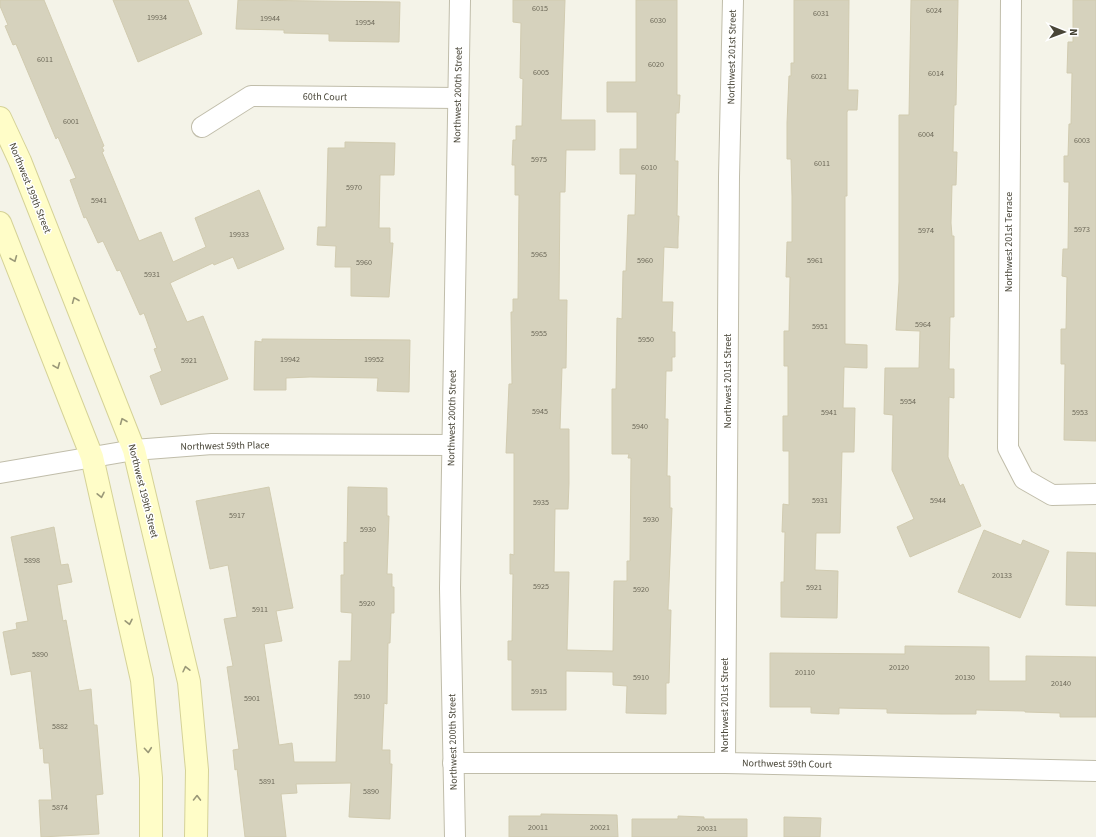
<svg xmlns="http://www.w3.org/2000/svg" width="1096" height="837" font-family="'Source Sans 3',sans-serif">
<style>
.building{fill:#d6d2bd;stroke:#d1cbb0}
.lines{fill:none;stroke-linecap:round;stroke-linejoin:round}
.street-casing{stroke:#c0bdaa;stroke-width:22}
.secondary-casing{stroke:#d5d297;stroke-width:24}
.street{stroke:#fff;stroke-width:20}
.secondary{stroke:#fffdc8;stroke-width:22}
.oneway{stroke:#9a9878}
.labels{text-anchor:middle;dominant-baseline:central;stroke-width:3;stroke-linejoin:round;paint-order:stroke}
.number-label{font-size:8px;fill:#6c6858}
.street-label{font-size:10px;fill:#484537;stroke:#fff}
</style>
<rect width="100%" height="100%" fill="#f4f3e8"/>
<g class="building">
<path d="M0,0H44L104,146L102,147L104,151L102,152L139,241L161,232L173,262L206,247L195,218L259,190L284,249L238,269L233,257L214,265L213,263L170,283L187,322L203,316L228,379L161,405L150,376L162,371L154,349L157,348L144,313L140,315L120,270L117,271L103,241L98,243L86,217L84,218L70,180L76,178L58,137L56,139L16,44L13,45L5,26L8,25L0,6Z"/>
<path d="M113,0H188L202,34L138,62Z"/>
<path d="M238,0L400,2L399,42L329,41V34L284,33V30L236,29Z"/>
<path d="M513,0H565L561,120H595V150H566L565,192H560L559,300H567L566,368H562L560,429H569V483L568,509H555L554,572H569L567,650L613,651L614,581H627V561H630L631,458H628L629,454H612V389H616L617,318L622,319L623,271H626L628,215H635L636,174H620V149H637V112H607V82H636V0H677V95H680L679,113H676L675,161H678L677,216H679L678,237V248L664,247L662,302H673L672,332H675V357H672V371H666L665,419H668L667,476H670V508H672L668,610H671L669,683H666V714L626,713L627,686L613,685V672L566,671V710H512V660H508V641H512L513,574H510V554L514,555V453H506L509,384H512L511,312H513V299H518L519,195H515V165H512L513,140H516V126H522L523,79L520,78L521,23L513,22Z"/>
<path d="M794,0H849L848,90H858L857,110H848L847,112V196H845V344L867,345V368L844,367L843,408H855L854,452H842L840,533H816L815,570L838,571L837,618L781,617V582H784L785,532H782L783,504L789,505V451H783V416H788V366H784V331H789L790,277H786L787,242H792V196L791,159H787V123L789,76H791V63H794Z"/>
<path d="M911,0H958L956,105H954L953,152H957L956,185H952L951,223L952,236H954V317H950L949,369H954V398L949,397L948,457L960,486L963,484L981,526L910,557L897,527L914,519L892,470L893,415L884,414L885,368H919L920,331L896,330L899,282V115H909Z"/>
<path d="M1073,0H1096V441L1064,440L1065,364H1061V329H1066L1067,277L1062,276L1063,249H1068L1069,182H1064V156H1068L1069,124H1071L1072,73H1067L1068,42H1073Z"/>
<path d="M345,142L395,143L394,175H380L379,228H390V243H393L389,297L351,296V267H335L336,246L317,245L318,227H326L328,148H345Z"/>
<path d="M262,339L410,340L409,392L377,391L378,378L310,377L286,378V390H254L255,341L262,342Z"/>
<path d="M269,487L293,608L276,611L282,641L264,644L279,745L292,743L294,762H336L339,661H351L352,613L341,612V575H344V542L347,543L348,487L387,488V516H389L387,574H392V587H394V613H391L390,643H388L387,704L384,703L382,750H390V764H392L390,819L349,817L351,783L296,784L297,793L281,794L286,837H245L237,769L235,770L233,750L239,749L227,667L233,666L224,619L237,617L228,565L210,569L196,501Z"/>
<path d="M54,527L61,565L68,564L72,582L57,585L63,621L66,620L79,691L91,689L94,725H97L103,794L96,795L99,834L41,837L39,800H52L49,763H44L43,748L40,749L31,671L11,675L3,632L17,629L16,623L28,621L11,537Z"/>
<path d="M984,530L1021,545L1023,540L1049,551L1020,618L958,592Z"/>
<path d="M1067,552L1096,553V606L1066,605Z"/>
<path d="M905,646L989,647V681H1026V656L1096,657V717H1060V713L1025,712V711L976,710V714H942L887,713V709L839,708V714L811,713V707H770V653L905,654Z"/>
<path d="M541,814L617,815L618,837H509V816H541Z"/>
<path d="M678,816L704,817V819H747V837H632V819H678Z"/>
<path d="M784,817L821,818L820,837H784Z"/>
</g>
<g class="lines">
<defs>
<g id="street">
<path d="M1011,0L1008,448L1024,479L1052,495L1096,494"/>
<path d="M202,127L251,96L457,98"/>
<path d="M0,473L134,450L212,444L451,445"/>
<path d="M453,763H725L1096,771"/>
<path d="M725,763L729,177L733,0"/>
<path d="M455,837L450,588L460,0"/>
</g>
<g id="secondary">
<path d="M0,118L20,161L134,450L189,682L197,770L196,837"/>
<path d="M0,223L92,457L142,680L151,778V837"/>
</g>
</defs>
<use href="#street" class="street-casing"/>
<use href="#secondary" class="secondary-casing"/>
<use href="#street" class="street"/>
<use href="#secondary" class="secondary"/>
</g>
<defs><path id="oneway-chevron" d="M-2-3.5L2.5 0L-2 3.5" fill="none" stroke-width="1.6" stroke-linecap="round" stroke-linejoin="round"/></defs>
<g class="oneway">
<use href="#oneway-chevron" transform="translate(14 259) rotate(68)"/>
<use href="#oneway-chevron" transform="translate(75 300) rotate(-112)"/>
<use href="#oneway-chevron" transform="translate(57 366) rotate(68)"/>
<use href="#oneway-chevron" transform="translate(123 421) rotate(-112)"/>
<use href="#oneway-chevron" transform="translate(101 495) rotate(78)"/>
<use href="#oneway-chevron" transform="translate(129 622) rotate(78)"/>
<use href="#oneway-chevron" transform="translate(186 669) rotate(-103)"/>
<use href="#oneway-chevron" transform="translate(148 750) rotate(85)"/>
<use href="#oneway-chevron" transform="translate(197 798) rotate(-89)"/>
</g>
<g class="labels">
<g class="number-label">
<text x="540" y="8">6015</text>
<text x="934" y="10">6024</text>
<text x="821" y="13">6031</text>
<text x="157" y="17">19934</text>
<text x="270" y="18">19944</text>
<text x="658" y="20">6030</text>
<text x="365" y="22">19954</text>
<text x="45" y="59">6011</text>
<text x="656" y="64">6020</text>
<text x="541" y="72">6005</text>
<text x="936" y="73">6014</text>
<text x="819" y="76">6021</text>
<text x="71" y="121">6001</text>
<text x="926" y="134">6004</text>
<text x="1082" y="140">6003</text>
<text x="539" y="159">5975</text>
<text x="822" y="163">6011</text>
<text x="649" y="167">6010</text>
<text x="354" y="187">5970</text>
<text x="99" y="200">5941</text>
<text x="1082" y="229">5973</text>
<text x="926" y="230">5974</text>
<text x="239" y="234">19933</text>
<text x="539" y="254">5965</text>
<text x="645" y="260">5960</text>
<text x="815" y="260">5961</text>
<text x="364" y="262">5960</text>
<text x="152" y="274">5931</text>
<text x="923" y="324">5964</text>
<text x="820" y="326">5951</text>
<text x="539" y="333">5955</text>
<text x="646" y="339">5950</text>
<text x="290" y="359">19942</text>
<text x="374" y="359">19952</text>
<text x="189" y="360">5921</text>
<text x="908" y="401">5954</text>
<text x="540" y="411">5945</text>
<text x="829" y="412">5941</text>
<text x="1080" y="412">5953</text>
<text x="640" y="426">5940</text>
<text x="820" y="500">5931</text>
<text x="938" y="500">5944</text>
<text x="541" y="502">5935</text>
<text x="237" y="515">5917</text>
<text x="651" y="519">5930</text>
<text x="368" y="529">5930</text>
<text x="32" y="560">5898</text>
<text x="1002" y="575">20133</text>
<text x="541" y="586">5925</text>
<text x="814" y="587">5921</text>
<text x="641" y="589">5920</text>
<text x="367" y="603">5920</text>
<text x="260" y="609">5911</text>
<text x="40" y="654">5890</text>
<text x="899" y="667">20120</text>
<text x="805" y="672">20110</text>
<text x="641" y="677">5910</text>
<text x="965" y="677">20130</text>
<text x="1061" y="683">20140</text>
<text x="539" y="691">5915</text>
<text x="362" y="696">5910</text>
<text x="252" y="698">5901</text>
<text x="60" y="726">5882</text>
<text x="267" y="781">5891</text>
<text x="371" y="791">5890</text>
<text x="60" y="807">5874</text>
<text x="538" y="827">20011</text>
<text x="600" y="827">20021</text>
<text x="707" y="828">20031</text>
</g>
<g class="street-label">
<text transform="translate(732 57) rotate(-89)">Northwest 201st Street</text>
<text transform="translate(458 95) rotate(-89)">Northwest 200th Street</text>
<text transform="translate(325 97) rotate(1)">60th Court</text>
<text transform="translate(30 188) rotate(68)">Northwest 199th Street</text>
<text transform="translate(1009 242) rotate(-90)">Northwest 201st Terrace</text>
<text transform="translate(728 381) rotate(-90)">Northwest 201st Street</text>
<text transform="translate(452 418) rotate(-89)">Northwest 200th Street</text>
<text transform="translate(225 446) rotate(-1)">Northwest 59th Place</text>
<text transform="translate(143 491) rotate(76)">Northwest 199th Street</text>
<text transform="translate(725 705) rotate(-90)">Northwest 201st Street</text>
<text transform="translate(453 742) rotate(-91)">Northwest 200th Street</text>
<text transform="translate(787 764) rotate(1)">Northwest 59th Court</text>
</g>
</g>
<g transform="translate(1064 32) rotate(91)" stroke="#ffffff" stroke-width="3" paint-order="stroke">
<path d="M0-3L7 15L0 10L-7 15Z" fill="#484537"/>
<text y="-6" font-size="11" font-weight="bold" text-anchor="middle" fill="#484537">N</text>
</g>
</svg>
